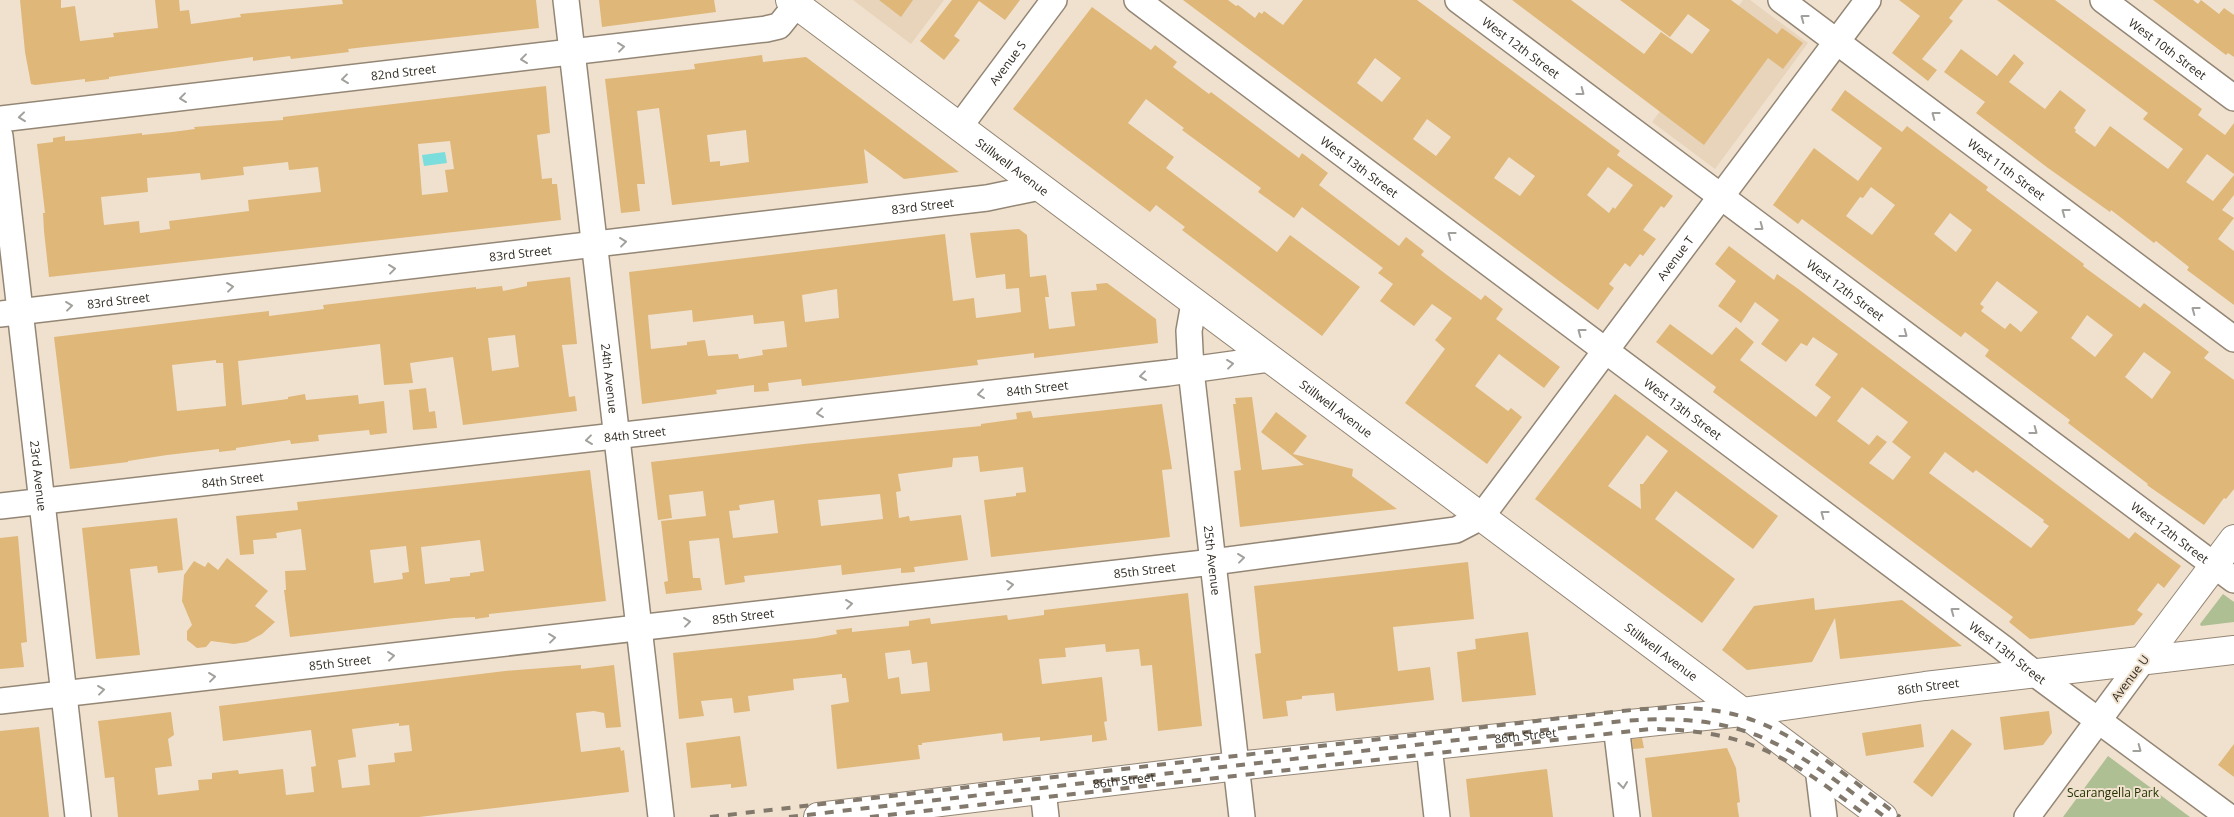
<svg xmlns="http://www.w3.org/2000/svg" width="2234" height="817" font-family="'Open Sans',sans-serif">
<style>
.built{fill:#e8d4bb}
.green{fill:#aebf93}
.water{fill:#7bdddc}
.building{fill:#dfb779;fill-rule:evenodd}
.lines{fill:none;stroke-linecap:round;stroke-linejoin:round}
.minor-casing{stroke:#948675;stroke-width:28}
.major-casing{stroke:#948675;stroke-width:30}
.minor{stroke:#fff;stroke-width:25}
.major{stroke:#fff;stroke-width:28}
.rail{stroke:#82796c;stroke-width:4;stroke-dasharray:9 9;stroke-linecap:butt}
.oneway{stroke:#a2a09c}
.labels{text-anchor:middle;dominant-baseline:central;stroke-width:4;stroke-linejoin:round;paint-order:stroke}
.street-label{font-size:12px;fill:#302b23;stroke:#f0e1ce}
.park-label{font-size:12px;fill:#243200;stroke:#f0e1ce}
</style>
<rect width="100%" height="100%" fill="#f0e1ce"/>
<g class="built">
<path d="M853,0H944L911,44Z"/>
<path d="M1743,0H1750L1808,43L1715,169L1652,122Z"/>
</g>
<g class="green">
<path d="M2223,594L2234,602V622L2201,626L2200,624Z"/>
<path d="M2108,756L2190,817H2063Z"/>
</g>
<path class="water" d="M445,152L447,163L424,166L422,155Z"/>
<g class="building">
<path d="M20,0H61V8L75,6L80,41L114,37L113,33L158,28L155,0H179L180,11L189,10L191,24L241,17L240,14L343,4L342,0H536L539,28L365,47L348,49L349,52L291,59L290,56L253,61V57L109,77V79L85,82V79L35,85L31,84L25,52Z"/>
<path d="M599,0H714L716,12L602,27Z"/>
<path d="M879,0H913L901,17Z"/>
<path d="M952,0H1020L1005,20L979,1L954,36L960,40L944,60L920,41Z"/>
<path d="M1183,0H1228L1236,6L1238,5L1255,18L1259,12L1262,14L1264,11L1283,25L1303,0H1417L1620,151L1617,155L1673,196L1664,208L1661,206L1643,230L1656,239L1643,256L1640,254L1630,267L1625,263L1609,284L1614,288L1598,310ZM1375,58L1401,78L1382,102L1357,83ZM1427,119L1451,137L1436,156L1413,139ZM1509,157L1535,176L1520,196L1494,178ZM1608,167L1633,185L1615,209L1613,207L1609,213L1587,195Z"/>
<path d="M1512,0H1571L1644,54L1661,32L1692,54L1710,30L1688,14L1670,37L1620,0H1731L1777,34L1782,28L1803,43L1783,69L1768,58L1704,145Z"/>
<path d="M1899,0H1963L1949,18L1953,21L1922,59L1937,70L1928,81L1892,53L1920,16Z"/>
<path d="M1997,0H2055L2202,109L2198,115L2225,135L2234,123V174L2207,154L2186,182L2213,201L2234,175V195L2222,210L2234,218L2218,239L2234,251V305L2187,270L2189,267L2156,241L2154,243L2111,210L2110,212L2048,168L1976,113L1985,102L1944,72L1961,49L1997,76L2014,54L2024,63L2009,82L2045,109L2060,90L2086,110L2074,128L2076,130L2075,132L2095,147L2110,126L2168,169L2183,149L2143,119L2148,113Z"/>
<path d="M2153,0H2193L2198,4L2201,0L2219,14L2224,8L2234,15V57L2228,53L2226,55Z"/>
<path d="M1092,7L1151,50L1155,45L1177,62L1173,67L1209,94L1211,92L1299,158L1302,153L1328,173L1319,185L1399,246L1406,237L1424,251L1421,255L1447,275L1481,300L1485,295L1503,309L1496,319L1560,367L1544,388L1499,354L1475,386L1508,411L1511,408L1522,417L1487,464L1405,403L1445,349L1435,340L1452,318L1432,304L1414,326L1380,301L1393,284L1378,273L1383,268L1302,207L1294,218L1258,192L1261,188L1182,130L1184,128L1146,99L1128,123L1174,157L1166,168L1277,252L1290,235L1360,287L1322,336L1182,230L1185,227L1156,205L1150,212L1013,109Z"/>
<path d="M762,55L763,62L806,57L959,172L904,179L864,149L868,183L672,205L659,108L637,111L645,184H637L640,211L621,213L605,79L695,69L694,64ZM746,130L749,162L720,166V161L710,162L707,135Z"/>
<path d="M546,86L550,133L537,135L542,179L552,178V184H557L561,220L49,277L44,231L43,213H45L37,144L53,142V138L65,136V141L80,140L142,133V135L172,132L195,129L194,127L283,120V117ZM450,141L454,169L445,170L448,192L422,195L418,144ZM288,162L289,170L318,167L321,192L248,200L249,211L169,221L170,229L140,233L139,221L104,225L101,197L148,192L147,178L200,173L201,180L244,175L243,167Z"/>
<path d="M1845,90L1902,132L1907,126L1988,187L1986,190L2084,264L2083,266L2140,308L2144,303L2209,352L2204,358L2234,380V489L2226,499L2224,498L2204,525L2147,485L2148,484L2068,423L2070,420L1985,356L1989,350L1965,332L1961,337L1802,219L1798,224L1773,205L1814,148L1858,181L1882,148L1831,110ZM1871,187L1895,205L1872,235L1846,216L1860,197L1863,198ZM1950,213L1972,230L1956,252L1934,234ZM1997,281L2038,312L2021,332L2010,323L2005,329L1981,311L1984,307L1980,304ZM2087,315L2113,335L2095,357L2071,338ZM2144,352L2171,372L2152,399L2125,377Z"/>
<path d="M1019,229L1027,235L1030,277L1046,275L1049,297H1045L1049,329L1075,326L1071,292L1097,290L1096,284L1107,283L1156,319L1158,343L1034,358V353L977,360L978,365L844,381L802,386L801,379L768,383L769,391L754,392V385L716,390L717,394L642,404L629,272L945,234L953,301L974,298L976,318L992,316L1021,312L1019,288L1006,289L1005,274L976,278L970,233ZM837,289L839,318L805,322L802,295ZM692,310L693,322L753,315L754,324L784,321L787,347L762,350L763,355L739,359L738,354L708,356L705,340L687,342V345L651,349L648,315Z"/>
<path d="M1729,246L1774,280L1777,274L1797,288L2129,539L2135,532L2181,566L2164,588L2158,583L2137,610L2143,614L2134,625L2030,639L2009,622L2013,617L1713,392L1716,387L1656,342L1670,324L1712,355L1736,327L1754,342L1740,360L1816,417L1831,397L1815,385L1838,354L1813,337L1807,346L1801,343L1786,362L1761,344L1779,320L1755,302L1741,323L1718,306L1736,281L1715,264ZM1862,387L1908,422L1892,442L1911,457L1893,480L1869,463L1887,442L1877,435L1869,445L1837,421ZM1945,452L1973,473L1976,470L2044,520L2043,522L2049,526L2031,548L1929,473Z"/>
<path d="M570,277L577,344L562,345L569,397L575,396L577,411L463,425L453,357L410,363L413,383L384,385L380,344L238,361L242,405L288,399V397L305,394L306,400L358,395L359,404L384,401L387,433L370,435L369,430L318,435L319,441L291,444L290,440L236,448V450L219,452V449L167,455L128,461V462L70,469L54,337L269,311V316L324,309L323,305L476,287V289L502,286L503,291L527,286V282ZM515,335L519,367L492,371L488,338ZM216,360V363H223L226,406L177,411L172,365Z"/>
<path d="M426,388L429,412L435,411L437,428L413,430L409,390Z"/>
<path d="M1615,394L1778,516L1753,549L1676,491L1655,519L1735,579L1702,623L1535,499ZM1647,435L1668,451L1643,484H1640L1641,509L1608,486Z"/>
<path d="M1252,397L1262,470L1304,465L1261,432L1276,412L1307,436L1293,454L1353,469L1352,476L1397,509L1240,527L1234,471L1241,470L1233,404H1236L1235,398Z"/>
<path d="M1162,404L1172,469L1162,470L1170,537L991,557L984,500L1016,496V493L1026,492L1023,467L980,472L978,456L953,458L952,467L898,474L901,491L896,492L899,518L909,516L910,521L961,515L968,560L914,567L915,572L901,573V568L842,575L841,565L744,576L745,582L725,585L719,538L689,541L693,578H700L702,590L666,594L664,582L668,581L661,521L706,516L703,491L669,495L672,518L658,520L651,462L804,444L981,426V424L1017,419L1016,413L1031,411L1033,418ZM880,494L883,519L821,526L818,500ZM774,500L778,533L733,538L729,511L740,510L739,505Z"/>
<path d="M590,470L606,601L489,614V617L475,619V617L454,618L290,637L284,590H286L285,571L306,570L301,529L276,533L277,538L253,540L254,554L240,555L236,516L298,510L297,502ZM480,540L484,571L470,573V576L450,578V581L425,584L421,547ZM406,546L409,572L402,573L403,579L374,583L370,550Z"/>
<path d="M177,518L183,570L158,573L157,566L130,569L140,655L96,659L82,528Z"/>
<path d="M18,536L27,642L21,643L24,667L0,669V538Z"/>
<path d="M227,558L268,591L255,606L275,622L262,634L247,642L234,644L211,641L206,647L197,648L187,640V631L192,625L182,601L184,575L194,561L205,567L208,562L218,570Z"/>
<path d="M1468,562L1474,619L1393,627L1398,671L1430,667L1434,700L1336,711L1334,693L1302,696V699L1286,701L1288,716L1263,719L1255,654L1261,653L1254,586Z"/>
<path d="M1188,593L1202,726L1158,731L1152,665L1141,666L1139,649L1106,652L1105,644L1065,648L1066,657L1039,659L1042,684L1102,677L1107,721L1104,722L1107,740L1092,742V735L1040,741V737L1003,741L1002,733L922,743V745H918L920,759L837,769L831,705L849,702L846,678H842V674L793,679L794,690L748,696L750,711L734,713L732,698L701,701L704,716L679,719L673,653L816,638L837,634L836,630L852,628V632L909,626V621L930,618L931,624L1007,615L1008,620L1044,615V610ZM910,650L912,664L927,662L930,691L901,694L899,677L888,679L885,653Z"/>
<path d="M1814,598L1815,610L1902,600L1962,646L1840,659L1835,618L1812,662L1747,670L1722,650L1754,606Z"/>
<path d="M1528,632L1536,695L1462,702L1457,652L1476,649L1475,639Z"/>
<path d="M581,665V669L614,665L621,727L606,728L604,713L594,711L576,713L581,752L620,747L621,751L624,750L629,792L419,817H118L114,777L105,778L98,721L171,712L174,735L168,739L172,766L155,768L158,795L199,790L198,780L212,779V773L238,770L239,774L283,769L286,795L314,792L311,767L316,766L311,730L223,741L219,706L505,671ZM399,723V726L409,725L412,751L394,753L395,762L368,765L370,785L342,788L338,760L356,757L352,729Z"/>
<path d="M2049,711L2052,733L2043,745L2004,750L2000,717Z"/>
<path d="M1921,724L1924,747L1866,756L1862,733Z"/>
<path d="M39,727L49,817H0V731Z"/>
<path d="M1952,729L1972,744L1932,797L1913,782Z"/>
<path d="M740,736L747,786L731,788V784L691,788L686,743Z"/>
<path d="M1642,738L1644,748L1633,749L1632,739Z"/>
<path d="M2234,744V777L2218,765Z"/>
<path d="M1727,748L1736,768L1740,802L1737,803L1739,817H1652L1645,758Z"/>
<path d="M1547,769L1553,817H1470L1466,779Z"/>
</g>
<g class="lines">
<defs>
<g id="minor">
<path id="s1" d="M566,0L661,817"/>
<path id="s2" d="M1137,0L2003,648L2034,673L2229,817"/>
<path id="s3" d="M1458,0L2234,580"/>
<path id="s4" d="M1781,0L2234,339"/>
<path id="s5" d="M2103,0L2234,98"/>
<path id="s6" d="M0,119L766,29L779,26L796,5"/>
<path id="s7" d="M960,126L1054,0"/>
<path id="s8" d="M0,136L78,817"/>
<path id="s9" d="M1194,303L1189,331L1191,370L1242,817"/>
<path id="s10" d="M0,314L987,198L1040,187"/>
<path id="s11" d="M0,506L1168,373L1269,359"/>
<path id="s12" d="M0,701L1213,562L1456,530L1481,517L1868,0"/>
<path d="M1616,725L1627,817"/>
<path d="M1429,746L1437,817"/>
<path d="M1818,768L1824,817"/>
<path d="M1043,790L1046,817"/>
<path d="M2027,817L2143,660"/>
</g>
<g id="major">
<path id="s13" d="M790,0L1883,817"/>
<path d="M2143,660L2234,539"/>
<path id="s14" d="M818,817L1237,766L1742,712L1925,686L2234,650"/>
</g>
</defs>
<use href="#minor" class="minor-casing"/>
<use href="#major" class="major-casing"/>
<use href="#minor" class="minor"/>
<use href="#major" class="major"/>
<g class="rail">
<path d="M710,817L1622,711C1651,708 1680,706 1710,710C1784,718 1843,774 1900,817"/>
<path d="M789,817L1623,721C1747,711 1790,746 1885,817"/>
<path d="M870,817L1651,729C1751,730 1791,759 1868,817"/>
</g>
</g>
<defs><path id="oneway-chevron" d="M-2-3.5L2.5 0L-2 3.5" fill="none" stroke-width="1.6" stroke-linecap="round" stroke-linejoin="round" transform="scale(1.25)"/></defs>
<g class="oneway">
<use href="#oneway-chevron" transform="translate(1804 18) rotate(-143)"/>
<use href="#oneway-chevron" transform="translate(621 47) rotate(-7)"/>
<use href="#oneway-chevron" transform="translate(524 59) rotate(173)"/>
<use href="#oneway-chevron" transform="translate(345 79) rotate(173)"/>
<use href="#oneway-chevron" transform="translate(1581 92) rotate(37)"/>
<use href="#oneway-chevron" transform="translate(183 98) rotate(173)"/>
<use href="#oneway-chevron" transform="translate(1935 115) rotate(-143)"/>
<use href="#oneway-chevron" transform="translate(22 117) rotate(174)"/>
<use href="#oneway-chevron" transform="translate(2065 212) rotate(-143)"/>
<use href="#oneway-chevron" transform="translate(1760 227) rotate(37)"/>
<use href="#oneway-chevron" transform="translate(1451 235) rotate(-143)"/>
<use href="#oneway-chevron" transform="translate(623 242) rotate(-7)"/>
<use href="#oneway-chevron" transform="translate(392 269) rotate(-7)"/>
<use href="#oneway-chevron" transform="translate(230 287) rotate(-7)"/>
<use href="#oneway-chevron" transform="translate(69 306) rotate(-7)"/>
<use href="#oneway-chevron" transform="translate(2195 310) rotate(-143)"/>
<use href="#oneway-chevron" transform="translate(1581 332) rotate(-143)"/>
<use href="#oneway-chevron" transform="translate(1904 334) rotate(37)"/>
<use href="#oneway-chevron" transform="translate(1230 364) rotate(-7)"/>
<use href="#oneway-chevron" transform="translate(1143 376) rotate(173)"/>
<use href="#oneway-chevron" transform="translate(981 394) rotate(173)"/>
<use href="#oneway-chevron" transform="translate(820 413) rotate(173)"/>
<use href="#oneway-chevron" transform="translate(2034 431) rotate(37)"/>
<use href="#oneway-chevron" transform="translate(589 440) rotate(173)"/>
<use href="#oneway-chevron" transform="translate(1824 514) rotate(-143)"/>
<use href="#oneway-chevron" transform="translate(1241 558) rotate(-7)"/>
<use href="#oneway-chevron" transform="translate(1010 585) rotate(-7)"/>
<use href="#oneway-chevron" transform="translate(849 604) rotate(-7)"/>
<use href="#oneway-chevron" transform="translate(1954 611) rotate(-143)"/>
<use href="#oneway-chevron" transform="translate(687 622) rotate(-7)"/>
<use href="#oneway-chevron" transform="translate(552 638) rotate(-7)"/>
<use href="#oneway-chevron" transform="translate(391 656) rotate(-7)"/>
<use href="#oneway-chevron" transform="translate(212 677) rotate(-7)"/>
<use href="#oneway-chevron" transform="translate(101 690) rotate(-7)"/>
<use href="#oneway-chevron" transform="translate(2138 749) rotate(37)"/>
<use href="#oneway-chevron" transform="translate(1623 785) rotate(83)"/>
</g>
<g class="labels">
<g class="street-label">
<text stroke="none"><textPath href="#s3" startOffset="79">West 12th Street</textPath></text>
<text stroke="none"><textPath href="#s5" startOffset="81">West 10th Street</textPath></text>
<text stroke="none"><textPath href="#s7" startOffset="79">Avenue S</textPath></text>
<text stroke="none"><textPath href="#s6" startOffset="406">82nd Street</textPath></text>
<text stroke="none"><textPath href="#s13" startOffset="278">Stillwell Avenue</textPath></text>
<text stroke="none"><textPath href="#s2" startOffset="278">West 13th Street</textPath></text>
<text stroke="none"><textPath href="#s4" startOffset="282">West 11th Street</textPath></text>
<text stroke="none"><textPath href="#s10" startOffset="929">83rd Street</textPath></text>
<text stroke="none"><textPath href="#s10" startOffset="524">83rd Street</textPath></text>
<text stroke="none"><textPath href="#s12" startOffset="1818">Avenue T</textPath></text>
<text stroke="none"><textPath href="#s3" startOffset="484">West 12th Street</textPath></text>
<text stroke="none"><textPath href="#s10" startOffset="119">83rd Street</textPath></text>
<text stroke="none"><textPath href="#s1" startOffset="381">24th Avenue</textPath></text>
<text stroke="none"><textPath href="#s11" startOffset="1044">84th Street</textPath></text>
<text stroke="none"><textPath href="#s2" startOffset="682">West 13th Street</textPath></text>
<text stroke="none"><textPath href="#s13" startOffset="682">Stillwell Avenue</textPath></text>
<text stroke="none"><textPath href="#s11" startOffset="639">84th Street</textPath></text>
<text stroke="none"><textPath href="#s8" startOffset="342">23rd Avenue</textPath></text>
<text stroke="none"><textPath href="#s11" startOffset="234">84th Street</textPath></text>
<text stroke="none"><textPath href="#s3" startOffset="889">West 12th Street</textPath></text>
<text stroke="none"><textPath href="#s9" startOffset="259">25th Avenue</textPath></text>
<text stroke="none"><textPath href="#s12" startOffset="1152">85th Street</textPath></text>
<text stroke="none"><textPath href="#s12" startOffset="748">85th Street</textPath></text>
<text stroke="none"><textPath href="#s13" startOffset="1088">Stillwell Avenue</textPath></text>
<text stroke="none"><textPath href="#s2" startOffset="1088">West 13th Street</textPath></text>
<text stroke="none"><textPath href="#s12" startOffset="342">85th Street</textPath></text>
<text transform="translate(2130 678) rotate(-53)">Avenue U</text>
<text stroke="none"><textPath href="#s14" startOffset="1118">86th Street</textPath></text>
<text stroke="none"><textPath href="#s14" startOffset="712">86th Street</textPath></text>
<text stroke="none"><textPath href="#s14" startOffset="308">86th Street</textPath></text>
</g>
<g class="park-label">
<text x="2113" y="792">Scarangella Park</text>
</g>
</g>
</svg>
